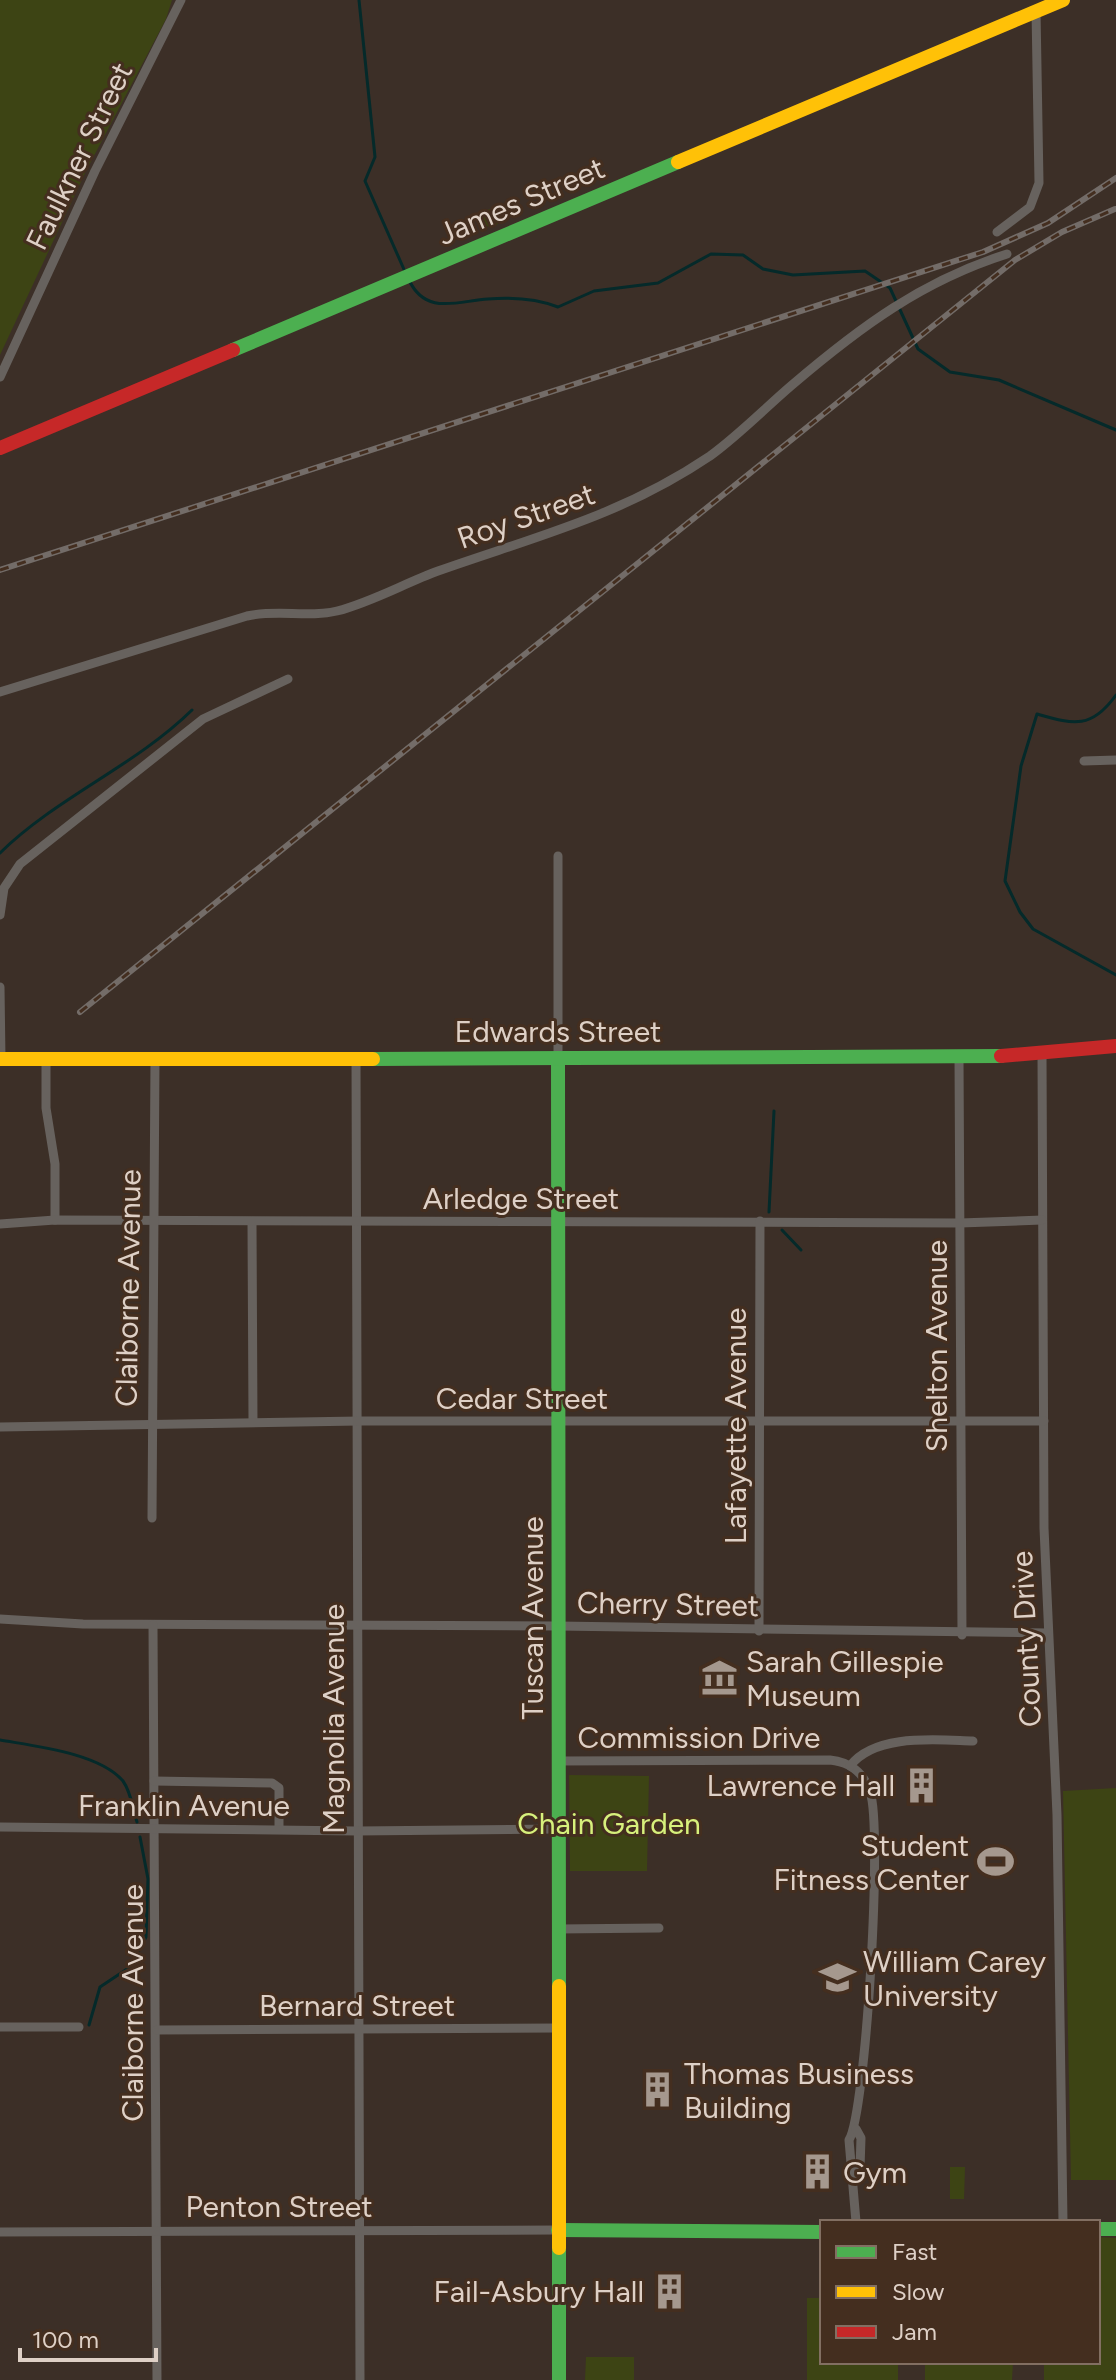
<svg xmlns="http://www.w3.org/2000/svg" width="1116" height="2380" font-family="Figtree,sans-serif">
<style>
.green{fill:#3d4414}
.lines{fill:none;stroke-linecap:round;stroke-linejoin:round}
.stream{stroke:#052a2a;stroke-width:3}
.street{stroke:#67625e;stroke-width:9}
.fast{stroke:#4caf50;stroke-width:14}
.slow{stroke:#ffc107;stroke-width:14}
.jam{stroke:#c62828;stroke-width:14}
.rail-casing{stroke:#736c68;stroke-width:6}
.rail{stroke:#442e1f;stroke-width:3;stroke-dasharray:9;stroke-linecap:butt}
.labels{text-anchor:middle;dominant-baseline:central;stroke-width:6;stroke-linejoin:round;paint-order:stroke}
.street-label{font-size:30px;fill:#ded0c6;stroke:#442e1f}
.poi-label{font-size:30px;fill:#ded0c6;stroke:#442e1f;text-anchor:start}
.park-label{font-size:30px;fill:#d7f07c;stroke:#442e1f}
</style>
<rect width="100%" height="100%" fill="#3c2f27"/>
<g class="green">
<path d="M0,0H172L166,19L86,171L0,355Z"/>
<circle cx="491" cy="218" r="9"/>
<path d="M569,1775L649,1776L647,1871H570Z"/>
<path d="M1116,1788V2180H1071L1063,1791Z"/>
<path d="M950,2167H965L964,2199H950Z"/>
<path d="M1098,2237L1116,2238V2380H1044V2362H1098Z"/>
<path d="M807,2298H822V2362H898V2380H807Z"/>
<path d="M586,2357H634V2380H585Z"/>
<path d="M925,2362H1013L1012,2380H925Z"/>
</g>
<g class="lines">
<g class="stream">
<path d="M359,0L375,157L365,181L406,274"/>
<path d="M409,280C426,316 457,301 488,299C512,297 535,298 558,307L594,291L658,283L711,254L743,255L763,269L793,275L865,271L890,288L918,349L950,372L999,380L1116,430"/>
<path d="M1116,695C1091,730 1073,724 1037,714L1021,766L1005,881L1020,912L1033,929L1116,975"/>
<path d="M0,853C57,797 135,766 192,710"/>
<path d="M769,1212L774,1111"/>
<path d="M782,1230L801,1250"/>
<path d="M0,1740C34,1746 99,1753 123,1781C131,1792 133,1809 137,1822"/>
<path d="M89,2025L100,1987L130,1967L146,1937L148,1879L140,1837"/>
</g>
<g class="street">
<path d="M997,232L1030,207L1039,183L1036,11"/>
<path d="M0,377L95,171L181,0"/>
<path d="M0,692L247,616C277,609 308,618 337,611C372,602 405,583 438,571C537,536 621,516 710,456C739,435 765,408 792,385C860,327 922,281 1007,254"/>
<path d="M1084,761L1116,760"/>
<path d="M558,856V1058"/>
<path d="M0,915L4,888L20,864L203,719L288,679"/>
<path d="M0,987L1,1059"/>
<path d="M1042,1054L1044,1528L1057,1815L1063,2222"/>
<path d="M959,1057L962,1635"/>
<path d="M356,1058L360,2380"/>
<path d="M46,1059V1108L55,1164V1220"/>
<path d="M252,1223L253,1422"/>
<path d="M0,1224L55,1220L960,1223L1042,1220"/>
<path d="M0,1427L359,1421H1044"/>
<path d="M152,1518L155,1059"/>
<path d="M0,1619L83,1624L558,1626L1047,1633"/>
<path d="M153,1625L157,2380"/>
<path d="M759,1631L760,1221"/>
<path d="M558,1761L830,1760C850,1762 864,1773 870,1792C883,1826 866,2113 849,2140L856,2222"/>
<path d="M850,1766C875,1733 937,1740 973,1741"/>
<path d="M154,1781L272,1783L279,1788V1829"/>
<path d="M0,1827L357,1831L559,1829"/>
<path d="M558,1929L659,1928"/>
<path d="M0,2027H79"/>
<path d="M157,2030L558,2028"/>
<path d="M854,2174L860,2168L861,2138L856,2129"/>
<path d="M0,2232L558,2230"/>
</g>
<g class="fast">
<path d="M233,350L678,162"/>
<path d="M558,1058L559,1986"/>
<path d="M373,1059L1001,1056"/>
<path d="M1098,2229H1116"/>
<path d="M558,2230L822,2232"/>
<path d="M559,2248V2380"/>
</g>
<g class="slow">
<path d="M678,162L1063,0"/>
<path d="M0,1059H373"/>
<path d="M559,1986V2248"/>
</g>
<g class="jam">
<path d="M0,448L233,350"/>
<path d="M1001,1056L1116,1046"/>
</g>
<defs>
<g id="rail">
<path d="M0,570L983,252L1048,223L1116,178"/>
<path d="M80,1012L1015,260L1062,232L1115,209"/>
</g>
</defs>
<use href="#rail" class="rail-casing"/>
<use href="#rail" class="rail"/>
</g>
<defs>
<symbol id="museum-bare" viewBox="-9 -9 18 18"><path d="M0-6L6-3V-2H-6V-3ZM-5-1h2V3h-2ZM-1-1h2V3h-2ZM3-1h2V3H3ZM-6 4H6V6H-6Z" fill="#a5988e" stroke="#442e1f" stroke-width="2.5" paint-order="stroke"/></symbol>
<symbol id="building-bare" viewBox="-9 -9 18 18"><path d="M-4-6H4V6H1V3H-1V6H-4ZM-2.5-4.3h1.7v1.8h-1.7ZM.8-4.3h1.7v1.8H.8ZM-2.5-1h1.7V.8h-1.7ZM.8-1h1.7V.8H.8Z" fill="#a5988e" stroke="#442e1f" stroke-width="2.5" paint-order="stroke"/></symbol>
<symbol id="stadium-bare" viewBox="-9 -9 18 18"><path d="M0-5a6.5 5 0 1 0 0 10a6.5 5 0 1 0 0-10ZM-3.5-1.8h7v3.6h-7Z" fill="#a5988e" stroke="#442e1f" stroke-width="2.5" paint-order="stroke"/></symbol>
<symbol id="university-bare" viewBox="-9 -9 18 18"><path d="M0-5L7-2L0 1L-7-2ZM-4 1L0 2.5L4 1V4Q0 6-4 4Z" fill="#a5988e" stroke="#442e1f" stroke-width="2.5" paint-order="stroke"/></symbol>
</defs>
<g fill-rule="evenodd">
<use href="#museum-bare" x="694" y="1652" width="51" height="51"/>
<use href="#building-bare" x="896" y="1760" width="51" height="51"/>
<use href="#stadium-bare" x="970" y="1836" width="51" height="51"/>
<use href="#university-bare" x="812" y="1952" width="51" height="51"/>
<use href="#building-bare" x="632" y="2064" width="51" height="51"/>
<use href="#building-bare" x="792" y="2146" width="51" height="51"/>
<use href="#building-bare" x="644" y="2266" width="51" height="51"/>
</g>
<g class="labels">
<g class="street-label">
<text transform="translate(79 156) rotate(-64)">Faulkner Street</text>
<text transform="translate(521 201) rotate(-23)">James Street</text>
<text transform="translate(526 516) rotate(-19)">Roy Street</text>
<text x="558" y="1031">Edwards Street</text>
<text x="521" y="1198">Arledge Street</text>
<text transform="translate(128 1288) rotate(-89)">Claiborne Avenue</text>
<text transform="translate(936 1346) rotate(-90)">Shelton Avenue</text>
<text x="522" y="1398">Cedar Street</text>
<text transform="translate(735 1426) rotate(-90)">Lafayette Avenue</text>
<text transform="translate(668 1604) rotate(1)">Cherry Street</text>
<text transform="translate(532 1618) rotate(-90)">Tuscan Avenue</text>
<text transform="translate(1026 1639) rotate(-93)">County Drive</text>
<text transform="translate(333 1719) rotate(-90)">Magnolia Avenue</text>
<text x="699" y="1737">Commission Drive</text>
<text x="184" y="1805">Franklin Avenue</text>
<text transform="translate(132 2003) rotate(-90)">Claiborne Avenue</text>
<text x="357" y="2005">Bernard Street</text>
<text x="279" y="2206">Penton Street</text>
</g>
<g class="poi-label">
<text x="746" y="1661">Sarah Gillespie<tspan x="746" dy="34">Museum</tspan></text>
<text x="895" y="1785" text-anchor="end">Lawrence Hall</text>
<text x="969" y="1845" text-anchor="end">Student<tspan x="969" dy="34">Fitness Center</tspan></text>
<text x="863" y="1961">William Carey<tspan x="863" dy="34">University</tspan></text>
<text x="684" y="2073">Thomas Business<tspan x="684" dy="34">Building</tspan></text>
<text x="843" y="2172">Gym</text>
<text x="644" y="2291" text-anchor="end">Fail-Asbury Hall</text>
</g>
<g class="park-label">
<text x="609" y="1823">Chain Garden</text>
</g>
</g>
<rect x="820" y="2220" width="280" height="144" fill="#442e1f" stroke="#826f62" stroke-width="2"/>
<rect x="836" y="2246" width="40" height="12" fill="#4caf50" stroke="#826f62" stroke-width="2"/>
<text x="892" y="2260" font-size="24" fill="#ded0c6">Fast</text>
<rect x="836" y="2286" width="40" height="12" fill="#ffc107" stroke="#826f62" stroke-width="2"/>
<text x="892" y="2300" font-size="24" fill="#ded0c6">Slow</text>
<rect x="836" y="2326" width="40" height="12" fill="#c62828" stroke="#826f62" stroke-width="2"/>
<text x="892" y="2340" font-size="24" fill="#ded0c6">Jam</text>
<path d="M20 2348v12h136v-12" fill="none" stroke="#ded0c6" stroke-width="4"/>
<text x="32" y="2348" font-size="24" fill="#ded0c6" stroke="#442e1f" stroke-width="6" paint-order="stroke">100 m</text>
</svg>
